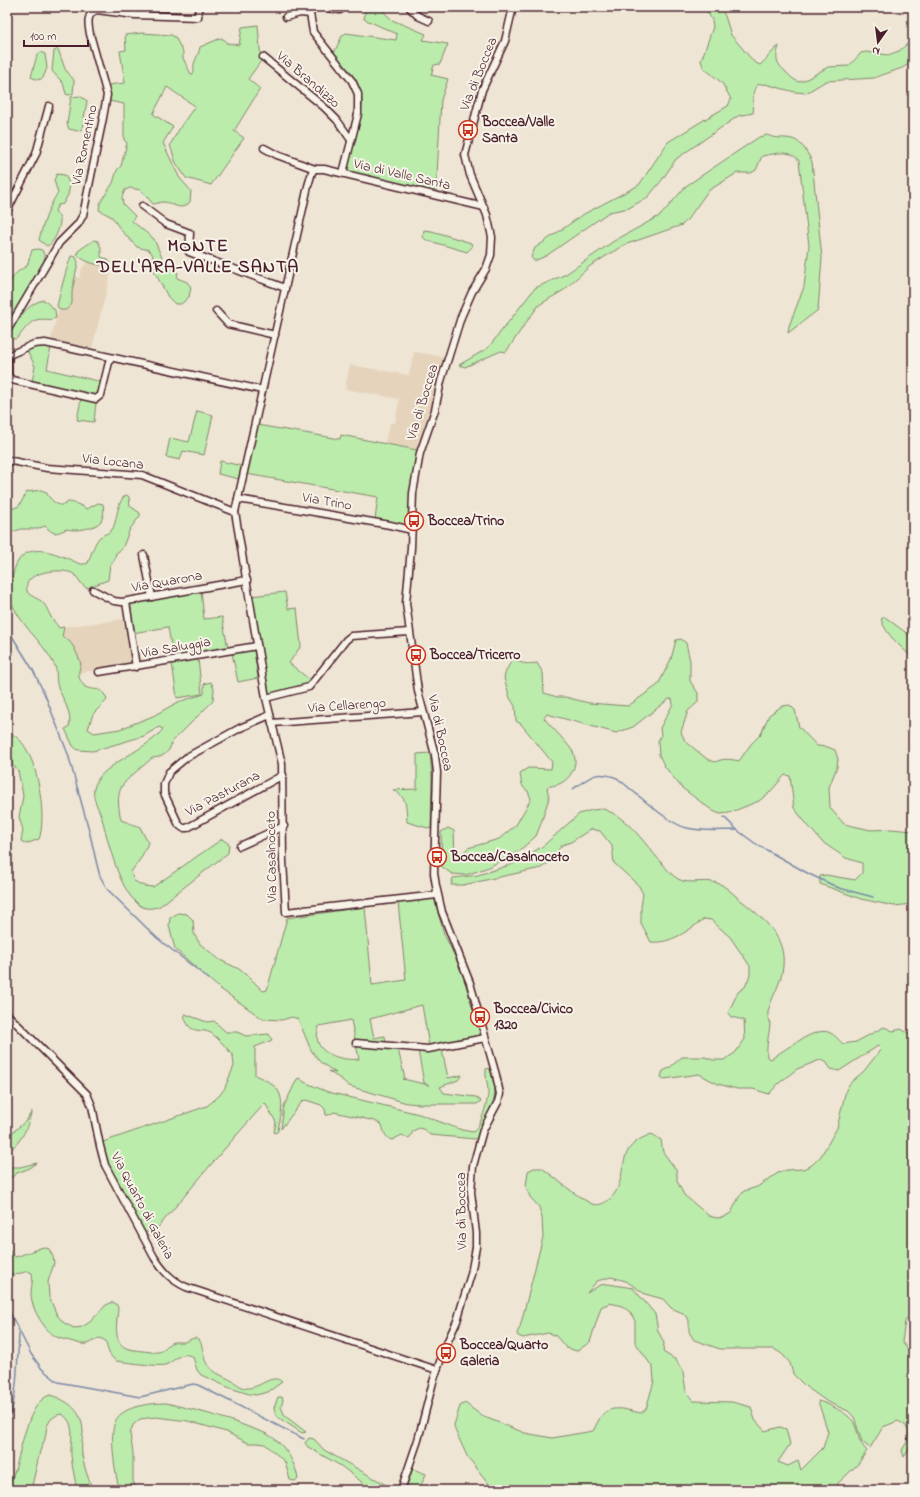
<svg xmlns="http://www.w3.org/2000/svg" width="920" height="1497" font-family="'Indie Flower',sans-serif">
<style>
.built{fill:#e5d4bb}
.green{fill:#bbecac;stroke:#82866c;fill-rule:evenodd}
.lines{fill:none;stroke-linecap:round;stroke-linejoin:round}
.stream{stroke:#7a89a7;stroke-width:1.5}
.minor-casing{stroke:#4a1f2b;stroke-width:9}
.minor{stroke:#f7f3e8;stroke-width:6}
.labels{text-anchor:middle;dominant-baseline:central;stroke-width:4;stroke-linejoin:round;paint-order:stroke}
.street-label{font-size:14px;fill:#4a1f2b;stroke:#f7f3e8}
.poi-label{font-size:14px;font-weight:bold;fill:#4a1f2b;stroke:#f7f3e8;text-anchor:start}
.district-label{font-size:18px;font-weight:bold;letter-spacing:1px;fill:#4a1f2b;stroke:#f7f3e8}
</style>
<rect width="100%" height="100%" fill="#efe5d4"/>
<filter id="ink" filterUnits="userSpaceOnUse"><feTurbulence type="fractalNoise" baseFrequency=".025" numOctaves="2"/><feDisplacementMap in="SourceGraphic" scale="8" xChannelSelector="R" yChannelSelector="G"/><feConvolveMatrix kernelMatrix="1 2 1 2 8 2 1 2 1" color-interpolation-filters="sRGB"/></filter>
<g filter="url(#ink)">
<g class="built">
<path d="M90,260L112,269L91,352L50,343L67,275L79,278L82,268Z"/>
<path d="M414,352L445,357L438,377L433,405L417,450L384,444L390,423H395L399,399L345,389L350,365L409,375Z"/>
<path d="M125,619L133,664L78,673L62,637L64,627Z"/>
</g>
<g class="green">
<path d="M366,7H379L392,20L426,34L423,40L448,44L440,64L434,65L431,75L448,79L441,100L436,194L347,171L362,106C362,81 350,70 333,55L342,36L346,33L396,40L397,34L364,19Z"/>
<path d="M701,7H720L725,16L731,35L754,62L760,65C768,59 771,51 779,46C775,59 776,63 786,72C790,76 793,80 799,82L805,80L828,67L849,66L861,53L866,52L888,55L899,51L913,39V62L902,68L874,78L826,81L806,93L795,92L765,84L757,85C750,94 755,104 753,113L738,116L676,159L662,180L648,197L629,208L609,212L546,256L534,261L531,257L535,248L584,214L639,185L668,142L707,118L728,106L731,99L722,83L704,68L701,61L713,27L712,20L707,11Z"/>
<path d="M258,25L261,61L248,79L260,89L234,131L244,138L211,185L186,178L176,163L170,145L181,126L195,106L167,87L153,114L173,127L163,143L179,177L191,191L190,202C180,213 173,202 163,202C160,202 156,204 153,204L141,190L130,188L125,190L122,197L123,204L135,216L132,221L154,239L163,260L178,273L177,278L187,282L191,287L189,297L181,304H175L168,297L150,263L153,255L149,250L137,247L120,229L112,217L99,210L100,203L113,183L117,170L121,166L127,143L124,140V104L109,101L107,85L125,83L120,51L126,50L125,35L142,33L171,35L175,37L183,52V58L191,74H193C195,70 193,68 194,64C196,57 199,54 200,47L221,38L225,40L227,44L228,43L239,45L242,27Z"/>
<path d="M58,49L65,69L74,80L73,94L68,95L66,94L63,83L52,71L54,51Z"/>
<path d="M41,52L45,54L47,68L43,78L38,80L31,77L37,55Z"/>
<path d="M80,96L87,101L82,129L78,131L69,129L67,124L71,97Z"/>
<path d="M767,135C777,140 786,136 795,140C802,143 809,155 812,162L822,258L818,310L788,333L789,326L804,287L809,246L799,161C790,148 775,154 762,156L756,170L751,173H737L708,191L687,220L682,225L624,245L590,266L564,290L539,305L525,324L506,352L501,351L465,367L459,365L488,348L535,288L566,274L614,241L661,215L686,186L759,137Z"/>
<path d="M57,174L65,175L70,185L68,195L63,204L58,205L55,211C56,213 58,214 59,216C63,223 54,244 47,246L39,240C42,227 50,203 58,193L54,180Z"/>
<path d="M424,230L432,231L471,243L472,247L467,252L426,240L423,237Z"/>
<path d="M94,240L98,241L101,248V257L107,259L110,262L109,266C96,265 87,263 77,255L78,251Z"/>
<path d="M38,249L42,250L45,257L43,264L7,327C7,303 1,278 27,266L32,250Z"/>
<path d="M71,256L76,257L78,262L72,292V304L66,310H60L57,306C61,289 65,273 71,256Z"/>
<path d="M44,300L55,310L56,318C50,321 43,318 36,320C29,322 23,332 17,338L15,339L10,338L9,334C17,321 27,303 44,300Z"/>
<path d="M39,346L51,347L47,369L102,382L96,396L32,382L35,366L27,350Z"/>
<path d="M81,399L96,403L94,422L77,420Z"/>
<path d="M197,411L213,415L204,455L183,451L180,460L166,457L170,438L189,442Z"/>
<path d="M257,425L340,439L341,435L417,450L412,482L409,526L375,520L378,497L246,474Z"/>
<path d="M220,461L242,466L239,479L218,474Z"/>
<path d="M41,490L46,492C48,497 56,506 62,505C65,505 66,503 68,502C74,502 82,506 87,509L98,503L103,504C104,509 104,516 101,521C97,528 75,532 67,529C55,534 54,535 45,526L37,529H21L7,534V511L19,506L27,492Z"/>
<path d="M127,495L129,497L130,506L140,513V516L130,529L122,549L116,553L114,561L110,564L108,580L87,588C80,585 79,577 72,573C60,568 22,571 27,591C29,597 40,598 44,604C47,607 48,612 50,615C52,620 56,623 59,628L64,627L62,637C73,640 77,654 81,664C77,676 78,677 85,687C98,692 101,685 107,700L93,714L88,729L94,733L120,729L153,716L178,702L204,694V684L211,682L214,689L213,701L172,742C169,753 164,757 152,758C146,764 126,779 122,786C116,796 119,810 121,820L140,827L148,843L141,858L131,872L134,881L144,886L153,887L222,839L229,844L228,853L160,906C152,909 144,910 137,903C119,888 109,845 103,822C100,809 90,798 95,785C102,764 149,749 163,729L159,727L144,736L93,751L78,750L73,746L65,729L69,727C73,714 63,700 58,687C55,680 58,671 54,664C42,640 18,624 10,598C8,591 12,581 13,574C22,536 56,553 80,564H85L88,563C91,555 94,543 100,537C104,534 111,533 113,528C117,520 118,497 127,495Z"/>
<path d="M201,590L204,619L222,617L228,648L173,656L168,627L132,633L128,606L130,602Z"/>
<path d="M285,592L288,609L297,608L301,646L289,663L310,680L307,684L268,694L251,596Z"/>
<path d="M885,617L913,638V658C901,647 886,635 881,619Z"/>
<path d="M681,639L686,643L690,661V681L698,693V702L688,711L681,732L685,741L707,759L715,762C724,758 730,759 739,761L751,744L761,734L769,715L782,706L790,705L795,710L799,727L817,746L828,747L835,750L838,759L837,767L829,787L830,808L844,824L871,830L891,829L913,831V904L894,906L861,899L820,884V876L826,875L855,880L862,873V863L846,858L822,842L805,822L794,808L790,776L785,775L770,792L759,801L729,813L720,814L713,811L682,788L665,767L659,755L658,741L661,735L660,728L673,704L672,699H669L633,727L616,733L547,714L544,718C551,727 568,743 573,752C579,764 571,779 559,784C556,785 551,786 547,787L549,798L540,826L536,836L519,851L489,867L466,875L452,874L442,867L441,832L448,828L454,831L455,856H459L468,848L499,839L516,825L531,799L528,791C521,788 521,780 520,773L528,768L551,769L552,762L521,724L516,721L515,706L510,698L504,678L506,671L513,658C521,665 528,664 537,663L543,673L544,693L557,697H565L589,703L628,706L658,685L671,659L676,640Z"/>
<path d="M254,649L258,678L238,682L232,653Z"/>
<path d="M198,659L202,694L177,698L172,663Z"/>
<path d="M7,733C36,736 48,816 39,839L26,844L21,841L23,830L19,817L23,796L22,790L18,771L12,764L13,759L7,754Z"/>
<path d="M430,753L432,776L431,829L407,822C406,808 408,797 393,790L417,789V754Z"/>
<path d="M603,809C628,817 644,843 661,862C666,868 671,875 678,879C689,886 708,877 722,885C730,890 736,897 743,902C764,919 786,937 783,966C782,983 771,997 768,1012C767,1016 770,1020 770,1024C769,1035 766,1046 767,1057L771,1059C783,1051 815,1027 828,1032C834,1034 839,1040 843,1044L856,1042L884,1027L893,1031L901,1029L913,1036V1312L905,1321L902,1342L908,1350L913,1353V1371L909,1389H913V1444L904,1457L902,1450L907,1442L909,1432L905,1425L898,1421L883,1427L870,1448L862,1442L854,1417L848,1411L826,1401L805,1386L793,1374L790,1363L782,1354L774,1349H720L694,1340L689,1332V1320L683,1313L671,1308L663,1299L645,1294L626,1281L611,1277L597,1281L587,1293L600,1285L608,1284L633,1288L655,1314L658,1331L664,1343L663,1352L676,1360L683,1372L686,1391L693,1401L732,1402L751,1407L755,1420L765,1431L780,1427L786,1429L790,1444L778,1462L788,1466L798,1461L801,1470L823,1448L828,1432L818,1401C827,1403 850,1414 854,1423C860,1435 856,1439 867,1451L858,1464L831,1490H491L489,1484L467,1456L455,1430L454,1425L460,1406L465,1403L482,1416L525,1433L552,1438L593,1431C596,1426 599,1418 603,1414C614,1404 629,1411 641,1413L646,1409L654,1381L653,1368L635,1342V1321L630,1312L622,1306L610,1303L601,1307L590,1342L577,1351L566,1348L556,1336L548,1333L523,1338L518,1336L517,1333L520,1327L543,1237L542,1218L539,1207L530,1197L526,1187L528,1171L534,1168H542C557,1179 573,1194 590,1203C601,1209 614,1198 618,1187C623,1175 622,1160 629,1149C635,1141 643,1137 652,1134L661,1140L663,1152L677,1171V1181L684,1195L709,1216L717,1218L724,1217L731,1213L739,1197L744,1191L757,1187L778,1173L787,1170L803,1169L812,1165L821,1156L837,1128L846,1090L850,1083L864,1071L881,1049L878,1046L839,1071L831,1069L826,1062L820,1060L797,1069L779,1083L769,1094L753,1089H737L718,1084L699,1074L664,1079L661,1077L663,1071L669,1068L682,1057H705L713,1060H724L735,1053L745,1039L744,1020L731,1017L728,1013L738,992L745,987L750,975V966L730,937L711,920L704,919C689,930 671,944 651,942L641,923V907L643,894L639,886L614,863L612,846L600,831L591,829L571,842L562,845L547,864L541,868L463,885H451L453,878L478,875L513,864L543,846L579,814L592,810Z"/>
<path d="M434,898L444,934L461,969L481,1036L429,1046L422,1005L370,1019L374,1038L385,1036L386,1042L398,1049L405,1079H403L429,1085L424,1083L418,1050L431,1052L442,1050L448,1078L462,1075L458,1080L440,1087L444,1093L476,1097L481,1101L477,1104H420L407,1103L349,1086L342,1080L328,1071L336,1073L320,1062L311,1050L298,1019L292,1017L282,1020L263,1019L219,988L175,949L169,926L170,918L178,913L187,914L193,920L194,934L200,944L220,960L239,969L251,979L263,991L267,990L287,918L365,907L372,985L406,980L398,902ZM351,1020L359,1059C346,1061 322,1056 318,1042C316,1036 318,1032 319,1026Z"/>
<path d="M185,1014L207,1022L214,1021L226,1032H237L246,1036L269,1034L272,1040L255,1047V1075C261,1078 269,1081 274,1086C287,1097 280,1117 278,1131L275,1133L274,1132L276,1122L265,1103L220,1154L154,1232H144L106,1160L103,1147V1142L207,1106L219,1096L225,1088L226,1085L234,1066L233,1056C227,1048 219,1039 211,1033C202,1028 192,1034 187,1023C185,1019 184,1018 185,1014Z"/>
<path d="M490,1068L495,1088L494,1099L477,1138L475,1139L430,1135L425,1130L419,1128L413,1131L409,1139L402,1135L392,1140C385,1138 384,1132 382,1125L375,1121L334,1112L329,1115H326L325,1109L321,1105L306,1100L303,1101L300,1104L281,1129L284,1106L297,1079L300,1078L304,1082L328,1092L419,1114L462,1130L473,1132C480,1128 489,1100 488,1091C488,1084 485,1077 486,1069Z"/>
<path d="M32,1111C25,1133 24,1138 7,1153V1137L26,1121Z"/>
<path d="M37,1163L30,1168L17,1173L7,1181V1167H20Z"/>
<path d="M7,1244L11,1254L16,1257L43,1247L49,1249L53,1257L54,1263L48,1282L49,1297L57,1315L64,1323L74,1328L82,1327L90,1322L106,1305L113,1302L117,1305L118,1309C117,1320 113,1340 124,1347C129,1350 136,1350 142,1351C147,1351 153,1353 157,1352C163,1352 165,1347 169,1344C175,1340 179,1343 184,1342C188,1341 192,1338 195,1338C204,1338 202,1358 207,1364C213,1374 228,1377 237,1384C254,1398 270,1370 282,1382L268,1392L256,1395L249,1394L230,1388L201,1375L197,1370L193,1357C180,1350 176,1361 165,1365C158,1367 126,1362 116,1361C109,1356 107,1349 106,1341L100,1338C95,1339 91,1344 86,1344C82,1345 78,1343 74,1342C67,1340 59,1339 53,1335C44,1328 34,1312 32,1301C29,1291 34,1282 32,1273L28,1271L15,1275L7,1274Z"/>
<path d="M50,1395C69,1401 83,1411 83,1433C82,1440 81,1448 82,1455C84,1467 88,1478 93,1490H77C75,1479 72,1467 71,1455C70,1441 77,1424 62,1414L57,1415L51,1419L47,1426L45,1439L40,1451L31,1490H7C9,1483 13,1477 15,1470C21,1451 28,1401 50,1395Z"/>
<path d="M278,1397H282L283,1400L281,1407L285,1416L306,1432L302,1433L276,1416L274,1408Z"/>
<path d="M166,1403C195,1410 224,1417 251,1428C260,1431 269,1434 276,1440C287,1449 296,1465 298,1479L295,1481L290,1480L285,1462L265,1444L257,1443H248L226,1432L188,1421L156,1417L140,1419L133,1425L130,1434L133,1453V1481L137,1490H119C116,1475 108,1434 116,1420C123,1406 152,1403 166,1403Z"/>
<path d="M309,1438L314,1439L324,1450L395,1490H372L341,1466L308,1447L305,1443Z"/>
<path d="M413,1469L426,1474L419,1490H405Z"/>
</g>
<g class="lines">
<g class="stream">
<path d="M7,631L12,636L33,670L45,695L68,754L89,830L97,865L100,876L107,889L157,938L209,979"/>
<path d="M573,789C591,776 596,770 617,778C634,791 668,824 687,828C703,832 721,830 737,830"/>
<path d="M724,817L737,830L756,844L809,874L839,888L873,897"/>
<path d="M7,1307L31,1354L42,1369L58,1382L140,1397L193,1384L198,1385L304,1439"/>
<path d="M7,1425C18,1397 17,1364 19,1334"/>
</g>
<defs>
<g id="minor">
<path d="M309,7L313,32L352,81L358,94V114L343,173"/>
<path d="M324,7L340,10"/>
<path d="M409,7L418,16L429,21"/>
<path d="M286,17L300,13L310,14"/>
<path d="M263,57L324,107L337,120L351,140"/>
<path d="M264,148L277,155L315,169H324L484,207"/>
<path d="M315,169L312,172L308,186L235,512L266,698L282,764L283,861L286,912L437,895"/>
<path d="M142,206L166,224L190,233L189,252L285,288"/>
<path d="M7,211L36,154L49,106"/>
<path d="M216,311L228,324L275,335"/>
<path d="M7,331L59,243L78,224L83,215L103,118L107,95L90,34C88,25 86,13 97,10L135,15L198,17L199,7"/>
<path d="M7,356L34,344L45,343L262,390"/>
<path d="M8,356V375L12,380L96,399L101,395L110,358"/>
<path d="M7,460L47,468L142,475L235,512"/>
<path d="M238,499L390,525L412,530"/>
<path d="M144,555L152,597"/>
<path d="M93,590L114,601L122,602L247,580"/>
<path d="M126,602L136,667"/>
<path d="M99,672L257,646"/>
<path d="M266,698L309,687L346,640L351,636L409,632"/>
<path d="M270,715L240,728L187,757L169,772L164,784V793L179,825L183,828H187L283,775"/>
<path d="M272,723L423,712"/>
<path d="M240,846L284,826"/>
<path d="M7,1014L87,1094L92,1106L100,1146L105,1165L154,1257C163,1271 171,1280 186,1287L437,1370"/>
<path d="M356,1043L428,1049L485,1038"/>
<path d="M401,1490L418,1440L433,1382L445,1347L457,1321L471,1274L476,1247V1233L471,1192L473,1166L483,1130L498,1102L500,1094L496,1075L470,983L442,912L436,886L434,873L437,772L435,755L418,691L406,603L411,548L413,493L420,453L435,410L441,381L461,317L472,292L486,269L491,255L492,237L487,215L470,175L465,155L482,90L505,41L513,7"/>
</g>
</defs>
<use href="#minor" class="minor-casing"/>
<use href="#minor" class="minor"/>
</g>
</g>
<defs>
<symbol id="bus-ring" viewBox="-11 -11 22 22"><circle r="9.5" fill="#f7f3e8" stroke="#c8321e" stroke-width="1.5"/><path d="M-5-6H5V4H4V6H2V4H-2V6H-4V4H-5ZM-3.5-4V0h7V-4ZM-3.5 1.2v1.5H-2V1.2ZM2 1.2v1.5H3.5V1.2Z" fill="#c8321e"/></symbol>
</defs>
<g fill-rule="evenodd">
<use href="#bus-ring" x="457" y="119" width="22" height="22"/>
<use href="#bus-ring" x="403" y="510" width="22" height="22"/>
<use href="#bus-ring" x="405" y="644" width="22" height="22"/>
<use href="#bus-ring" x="426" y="846" width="22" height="22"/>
<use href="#bus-ring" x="469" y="1006" width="22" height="22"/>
<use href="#bus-ring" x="435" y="1342" width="22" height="22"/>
</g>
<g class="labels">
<g class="street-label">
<text transform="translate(479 74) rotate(-68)">Via di Boccea</text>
<text transform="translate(308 80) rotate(41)">Via Brandizzo</text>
<text transform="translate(85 145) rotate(-78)">Via Romentino</text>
<text transform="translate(402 175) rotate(13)">Via di Valle Santa</text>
<text transform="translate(423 402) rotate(-73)">Via di Boccea</text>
<text transform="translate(113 462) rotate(6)">Via Locana</text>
<text transform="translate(327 502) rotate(10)">Via Trino</text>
<text transform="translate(167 582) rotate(-10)">Via Quarona</text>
<text transform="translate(176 648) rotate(-10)">Via Saluggia</text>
<text transform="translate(347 706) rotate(-4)">Via Cellarengo</text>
<text transform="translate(440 733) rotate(78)">Via di Boccea</text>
<text transform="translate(223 794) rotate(-28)">Via Pasturana</text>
<text transform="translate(272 857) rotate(-91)">Via Casalnoceto</text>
<text transform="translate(142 1206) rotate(62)">Via Quarto di Galeria</text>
<text transform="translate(462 1211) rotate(-91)">Via di Boccea</text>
</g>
<g class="poi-label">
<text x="482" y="122">Boccea/Valle<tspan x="482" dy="16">Santa</tspan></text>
<text x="428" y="521">Boccea/Trino</text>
<text x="430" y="655">Boccea/Tricerro</text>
<text x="451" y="857">Boccea/Casalnoceto</text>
<text x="494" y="1009">Boccea/Civico<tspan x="494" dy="16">1320</tspan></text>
<text x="460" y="1345">Boccea/Quarto<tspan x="460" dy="16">Galeria</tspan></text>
</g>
<g class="district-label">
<text x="198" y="247">MONTE<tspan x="198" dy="21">DELL'ARA-VALLE SANTA</tspan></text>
</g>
</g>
<rect width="920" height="1497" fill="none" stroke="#f7f3e8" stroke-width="24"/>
<rect x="12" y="12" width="896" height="1473" fill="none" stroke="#4a1f2b" stroke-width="1.5" filter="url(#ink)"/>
<g transform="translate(878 42) rotate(194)" stroke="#f7f3e8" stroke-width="3" paint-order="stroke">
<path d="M0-3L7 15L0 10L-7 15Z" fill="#4a1f2b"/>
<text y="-6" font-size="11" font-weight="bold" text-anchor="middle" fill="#4a1f2b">N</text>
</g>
<path d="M24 40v6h64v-6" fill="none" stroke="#4a1f2b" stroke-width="2"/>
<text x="30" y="40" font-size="12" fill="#4a1f2b" stroke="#f7f3e8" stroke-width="3" paint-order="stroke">100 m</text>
</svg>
